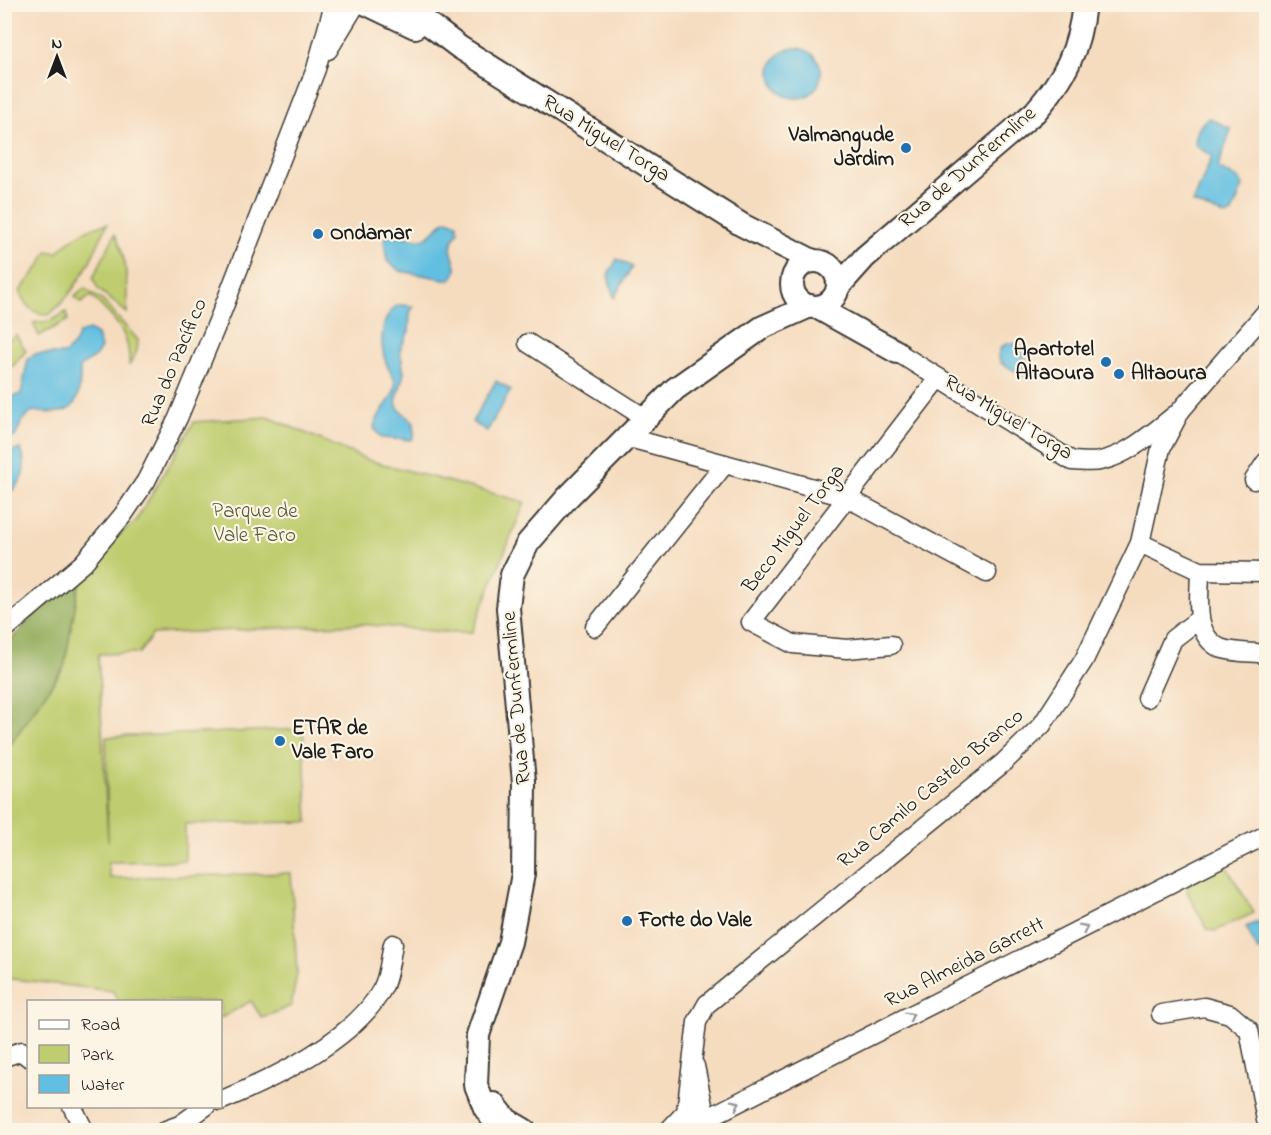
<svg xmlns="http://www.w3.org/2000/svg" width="1271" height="1135" font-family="'Indie Flower',sans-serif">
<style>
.green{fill:#bfcd70;stroke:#6e7446;stroke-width:1.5}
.forest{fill:#97b062;stroke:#5a663f;stroke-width:1.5}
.water{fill:#63bfe1;stroke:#406e7e;stroke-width:1.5}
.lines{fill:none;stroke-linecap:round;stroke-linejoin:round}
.minor-casing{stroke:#3d3934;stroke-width:21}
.tertiary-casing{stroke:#3d3934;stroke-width:26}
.minor{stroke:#fff;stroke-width:18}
.tertiary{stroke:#fff;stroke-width:22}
.oneway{stroke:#999}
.poi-dot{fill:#1f6fb2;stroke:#fcf5e5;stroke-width:2}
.labels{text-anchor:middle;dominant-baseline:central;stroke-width:4.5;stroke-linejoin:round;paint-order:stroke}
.poi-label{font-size:21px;font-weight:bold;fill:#1c1c1c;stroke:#fcf5e5;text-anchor:start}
.street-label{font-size:21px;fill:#1c1c1c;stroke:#fcf5e5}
.park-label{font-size:21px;fill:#555a39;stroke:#fcf5e5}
</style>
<rect width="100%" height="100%" fill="#fcf5e5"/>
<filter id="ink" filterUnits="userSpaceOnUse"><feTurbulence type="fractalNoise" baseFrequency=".0167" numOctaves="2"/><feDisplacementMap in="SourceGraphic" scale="12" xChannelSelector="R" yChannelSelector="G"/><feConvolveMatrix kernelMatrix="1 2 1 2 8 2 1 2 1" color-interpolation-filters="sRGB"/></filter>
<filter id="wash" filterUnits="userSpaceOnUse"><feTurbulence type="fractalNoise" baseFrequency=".008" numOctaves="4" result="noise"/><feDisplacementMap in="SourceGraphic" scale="24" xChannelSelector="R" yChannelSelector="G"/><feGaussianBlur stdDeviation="1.35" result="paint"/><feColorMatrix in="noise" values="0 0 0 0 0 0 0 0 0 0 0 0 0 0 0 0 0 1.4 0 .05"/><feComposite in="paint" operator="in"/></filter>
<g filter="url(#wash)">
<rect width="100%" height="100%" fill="#f5dcbf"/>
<g class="green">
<path d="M107,224C92,259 78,290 49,315C32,313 25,307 20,291L41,264L47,251L57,253C71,238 86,227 107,224Z"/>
<path d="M115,234C128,258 127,286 127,313L98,289L93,278Z"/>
<path d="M84,288L103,301L138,340L137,351L129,366C131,331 113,318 91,296L81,303L75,297Z"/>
<path d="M66,312L68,320L39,336L33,323L51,321Z"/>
<path d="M16,335L26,351L13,366L5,368V343Z"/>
<path d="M268,417L368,460L525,502L472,632H444L361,624L153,634L139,653L98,654L108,841L106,737L303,729L308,822L185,824V861L108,862L110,878L291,873L297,973L291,1006L262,1018L251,1001L221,1018L220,1002L117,1001L113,991L5,978V752L64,667L83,563L136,521L194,422Z"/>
<path d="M1225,864L1254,913L1215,931L1208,930L1187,892L1188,884Z"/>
</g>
<path class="forest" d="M83,563L64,667L5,752V646Z"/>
<g class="water">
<circle cx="796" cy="73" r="25"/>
<path d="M1209,118L1231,129L1218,168L1240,180L1243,186L1232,213L1226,216L1193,203L1212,156L1196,146C1193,137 1201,121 1209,118Z"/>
<path d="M447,220L457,223L458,232C439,257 468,262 450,280L400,271L387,261L384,241L387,236C403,232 416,243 425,238C434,234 438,224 447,220Z"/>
<path d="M617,259L632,267L614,298L608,275Z"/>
<path d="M398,305L414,306L410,313L409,331L400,350L404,373L396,402L398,408L414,423V435L412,440L381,438L374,428C376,412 397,398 395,382C394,377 389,371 387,365C379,346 379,318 398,305Z"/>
<path d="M89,330L97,335L101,348L96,356L80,367C80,407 75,417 33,411L22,421L15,437H5V399L21,394L28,359L35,354H65L75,343L79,333Z"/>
<path d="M1008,343L1019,344L1025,358L1036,372L1034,378H1027L1001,363L998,355L1001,347Z"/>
<path d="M496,381L511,390L487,431L472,422Z"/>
<path d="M21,449C28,468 23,486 5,495V452Z"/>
<path d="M1258,922L1266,941L1258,951L1246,927Z"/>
</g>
</g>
<g filter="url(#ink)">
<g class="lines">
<defs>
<g id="minor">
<path d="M328,50L356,4"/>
<path d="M528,343L645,418"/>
<path d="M897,352L1072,461C1080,461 1091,463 1100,461C1127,456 1154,432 1175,415"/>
<path d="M626,437L846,497L987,573"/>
<path d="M1254,480L1266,462"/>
<path d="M1140,543L1200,571L1266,572"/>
<path d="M1200,571C1200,595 1192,635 1220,648C1232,653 1253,652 1266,654"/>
<path d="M595,627L725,464"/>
<path d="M4,630L83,563L123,515L146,481L178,418L221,314L316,69L334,4"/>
<path d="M891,645L847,649L793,644L751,622L939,378"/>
<path d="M1147,698L1173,639L1199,619"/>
<path d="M1161,1014L1204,1007L1230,1014L1249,1030L1266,1120"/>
<path d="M4,1057L22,1051L28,1057"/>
<path d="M695,1066L704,1110L697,1124"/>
<path d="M220,1101C271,1080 356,1039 382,989C389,977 390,958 393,944"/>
<path d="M72,1106L84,1130"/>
<path d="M166,1130L180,1125L206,1106"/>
<path d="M669,1130L686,1112L697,1022L707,1004L1003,763L1042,725L1084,660L1140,543L1161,448L1181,410L1266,312"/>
<path d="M684,1130L1266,835"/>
</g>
<g id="tertiary">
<path d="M367,4L415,27"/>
<path d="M402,4L459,47L742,225L813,261"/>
<circle cx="815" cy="284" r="23"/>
<path d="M839,286L865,257L1035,112C1065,77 1079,51 1084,4"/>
<path d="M818,308L897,352"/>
<path d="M494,1104L507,1120L524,1130"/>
<path d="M500,1130L485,1108L476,1085L478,1035L510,942L523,874L524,782L508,608L512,575L528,543L567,498L675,389L763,327L810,306"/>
</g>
</defs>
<use href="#minor" class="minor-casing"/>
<use href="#tertiary" class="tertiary-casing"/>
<use href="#minor" class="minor"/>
<use href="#tertiary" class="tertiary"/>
</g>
<defs><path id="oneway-chevron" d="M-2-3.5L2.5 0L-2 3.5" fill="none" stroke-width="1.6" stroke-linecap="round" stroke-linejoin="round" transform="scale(1.5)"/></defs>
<g class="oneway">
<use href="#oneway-chevron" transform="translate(1084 928) rotate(-27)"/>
<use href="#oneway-chevron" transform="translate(910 1016) rotate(-27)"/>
<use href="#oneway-chevron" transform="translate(736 1104) rotate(-27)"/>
</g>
</g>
<g class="poi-dot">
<circle cx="906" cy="148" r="6"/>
<circle cx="318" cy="234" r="6"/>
<circle cx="1106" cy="362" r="6"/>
<circle cx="1119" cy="374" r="6"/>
<circle cx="280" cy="741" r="6"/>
<circle cx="627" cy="921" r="6"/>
</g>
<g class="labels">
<g class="poi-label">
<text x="894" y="136" text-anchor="end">Valmangude<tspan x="894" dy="24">Jardim</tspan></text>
<text x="330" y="234">Ondamar</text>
<text x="1094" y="350" text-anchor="end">Apartotel<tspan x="1094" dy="24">AltaOura</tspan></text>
<text x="1131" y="374">Altaoura</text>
<text x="292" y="729">ETAR de<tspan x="292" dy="24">Vale Faro</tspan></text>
<text x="639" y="921">Forte do Vale</text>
</g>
<g class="street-label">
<text transform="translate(606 139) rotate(32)">Rua Miguel Torga</text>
<text transform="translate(968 168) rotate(-41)">Rua de Dunfermline</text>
<text transform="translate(175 363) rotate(-67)">Rua do Pacífico</text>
<text transform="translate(1008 418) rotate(31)">Rua Miguel Torga</text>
<text transform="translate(794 529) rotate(-53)">Beco Miguel Torga</text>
<text transform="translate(517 698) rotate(-95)">Rua de Dunfermline</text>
<text transform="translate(931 789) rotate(-40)">Rua Camilo Castelo Branco</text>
<text transform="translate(965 963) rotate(-27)">Rua Almeida Garrett</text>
</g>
<g class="park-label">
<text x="255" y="512">Parque de<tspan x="255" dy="24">Vale Faro</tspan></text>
</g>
</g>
<rect width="1271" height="1135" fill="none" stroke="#fcf5e5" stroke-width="24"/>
<rect x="27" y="1000" width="195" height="108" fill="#fcf5e5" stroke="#a29e95" stroke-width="1.5"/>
<rect x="39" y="1020" width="30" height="9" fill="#ffffff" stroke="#a29e95" stroke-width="1.5"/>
<text x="81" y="1030" font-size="18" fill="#1c1c1c">Road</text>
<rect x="39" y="1045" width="30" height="18" fill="#bfcd70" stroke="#a29e95" stroke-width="1.5"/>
<text x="81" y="1060" font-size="18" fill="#1c1c1c">Park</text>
<rect x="39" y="1075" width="30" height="18" fill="#63bfe1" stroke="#a29e95" stroke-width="1.5"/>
<text x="81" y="1090" font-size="18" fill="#1c1c1c">Water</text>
<g transform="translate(57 57)" stroke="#fcf5e5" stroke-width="4.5" paint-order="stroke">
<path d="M0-4.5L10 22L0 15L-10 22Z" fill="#1c1c1c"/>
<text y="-9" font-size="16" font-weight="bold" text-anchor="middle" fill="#1c1c1c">N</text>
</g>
</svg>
